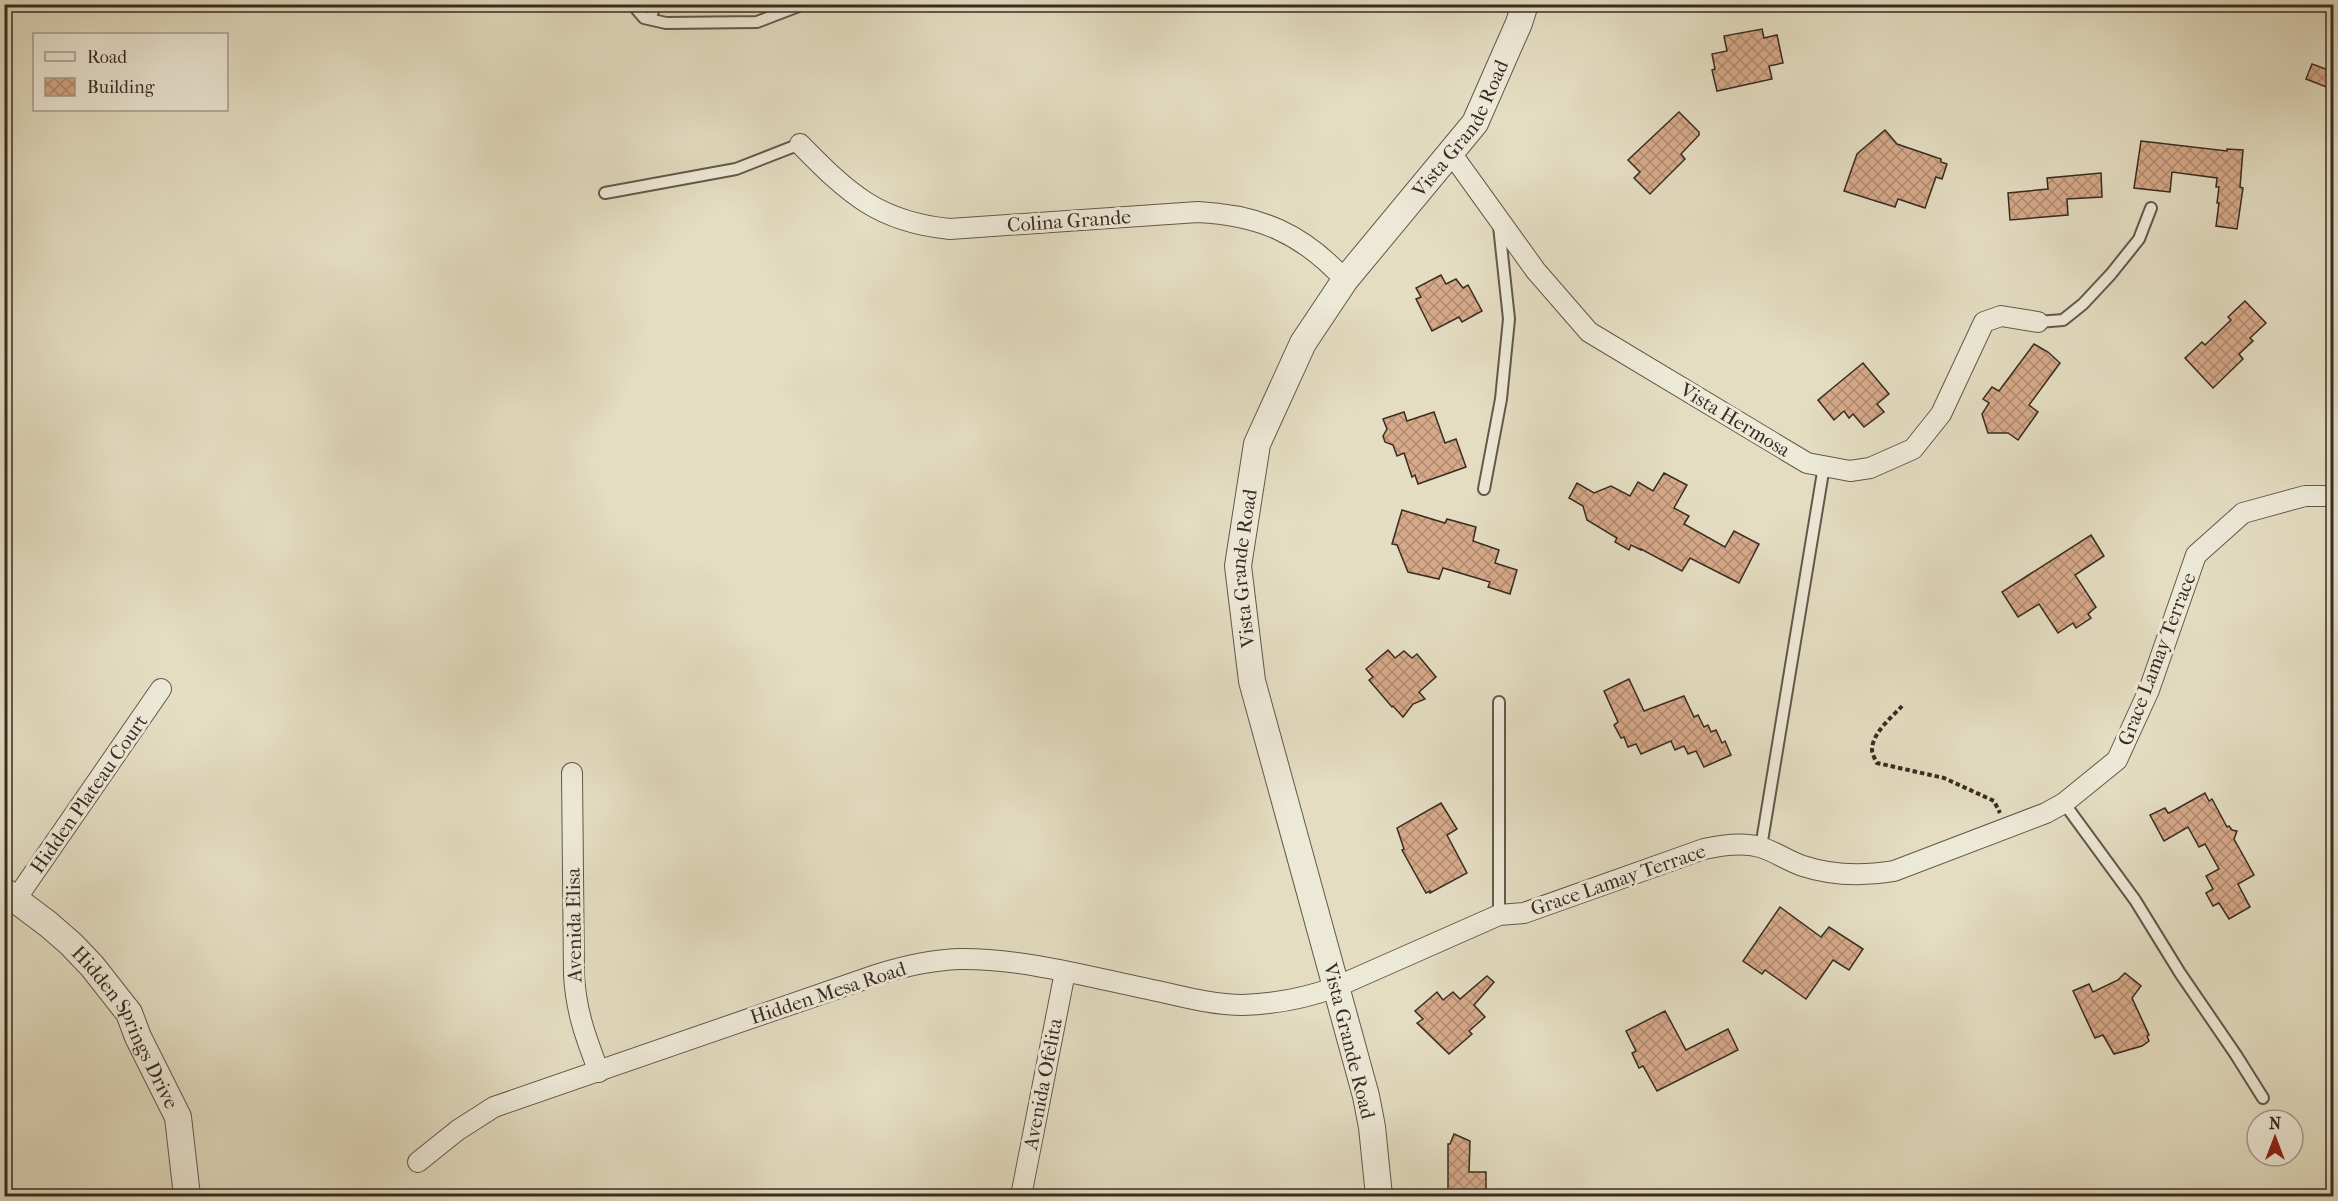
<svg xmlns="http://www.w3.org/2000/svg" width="2338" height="1201" font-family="'IM FELL French Canon',serif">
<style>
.building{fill:url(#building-cross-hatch);stroke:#382c23;stroke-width:1.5}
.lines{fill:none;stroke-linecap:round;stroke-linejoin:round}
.service-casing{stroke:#63584b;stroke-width:14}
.minor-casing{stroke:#63584b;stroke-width:22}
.tertiary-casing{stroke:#63584b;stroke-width:28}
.path{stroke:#382c23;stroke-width:4;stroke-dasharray:4.5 3;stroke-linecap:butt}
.service{stroke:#ede9d7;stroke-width:10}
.minor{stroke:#ede9d7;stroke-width:20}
.tertiary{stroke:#ede9d7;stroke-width:26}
.labels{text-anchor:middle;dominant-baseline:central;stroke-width:6;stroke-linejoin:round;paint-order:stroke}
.street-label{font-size:20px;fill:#382c23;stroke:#ede9d7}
</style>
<defs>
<pattern id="building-cross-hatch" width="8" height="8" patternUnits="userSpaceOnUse" patternTransform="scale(1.5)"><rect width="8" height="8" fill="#d6a989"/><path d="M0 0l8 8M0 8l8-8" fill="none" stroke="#af8a70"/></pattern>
</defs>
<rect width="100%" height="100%" fill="#e4ddc2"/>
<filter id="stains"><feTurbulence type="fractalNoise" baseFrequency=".00333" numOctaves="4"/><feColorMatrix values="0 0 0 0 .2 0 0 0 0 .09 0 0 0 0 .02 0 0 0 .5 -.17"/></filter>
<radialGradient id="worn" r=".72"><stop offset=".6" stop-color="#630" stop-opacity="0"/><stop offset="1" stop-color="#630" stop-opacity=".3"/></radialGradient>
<g class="building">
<path d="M1762,29L1764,38L1777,35L1783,63L1769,66L1772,79L1717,91L1712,70L1715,69L1712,54L1727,51L1724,36Z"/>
<path d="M2312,64L2334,72V90L2306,79Z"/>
<path d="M1679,112L1699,132V135L1681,154L1685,159L1650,194L1634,178L1640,172L1628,160Z"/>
<path d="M1885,130L1897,144L1941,159V162L1947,164L1942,179L1936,177L1925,208L1898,199L1895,207L1844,191L1857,154Z"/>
<path d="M2141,141L2227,151V149L2243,150L2240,187L2243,188L2237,229L2216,226L2219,203H2217L2219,187H2216L2217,178L2172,172L2170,192L2134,188Z"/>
<path d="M2101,173L2102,197L2067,199L2068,215L2010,220L2008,193L2048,189L2047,178Z"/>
<path d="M1441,275L1446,284L1456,279L1463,288L1468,285L1482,311L1462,322L1459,317L1432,331L1416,299L1421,297L1416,288Z"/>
<path d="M2245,301L2266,323L2250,338L2253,341L2239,354L2243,359L2213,388L2185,358L2202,342L2205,345L2231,320L2228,317Z"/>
<path d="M2034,344L2048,352L2060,363L2029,405L2038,412L2018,440L2008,433H1988L1982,414L1989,403L1983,399L1992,387L1999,391Z"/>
<path d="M1863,363L1889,394L1877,404L1884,412L1864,427L1853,414L1849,418L1844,411L1834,420L1818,400Z"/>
<path d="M1404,412L1407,421L1434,412L1445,443L1456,439L1466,467L1418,484L1415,475L1412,477L1404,453L1397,456L1393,445L1385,442L1383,436L1387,429L1383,419Z"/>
<path d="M1664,473L1687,485L1674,508L1689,516L1684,524L1725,547L1734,531L1759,544L1739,583L1690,558L1682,571L1641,549V550L1631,545L1629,550L1615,542L1617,538L1587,520L1583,506L1569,498L1577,483L1594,493L1611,486L1630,496L1638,482L1653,491Z"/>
<path d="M1402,510L1445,523L1447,519L1476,527L1473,541L1499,550L1495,563L1517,570L1510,594L1488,587L1490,582L1443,568L1439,579L1408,572L1397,545L1392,544Z"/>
<path d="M2091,535L2104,556L2075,575L2096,607L2088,614L2091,618L2076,628L2073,623L2058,633L2039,604L2018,617L2002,592Z"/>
<path d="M1388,650L1395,658L1404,651L1412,658L1417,654L1436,677L1419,692L1425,699L1413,704L1403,717L1393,706L1392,707L1369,680L1373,677L1366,669Z"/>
<path d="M1629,679L1644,711L1684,696L1694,717L1698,715L1704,727L1708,725L1711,732L1716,730L1722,743L1725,741L1731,755L1704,767L1696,751L1688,754L1684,746L1675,750L1671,741L1641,754L1636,744L1628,747L1624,737L1621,738L1614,725L1618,722L1604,691Z"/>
<path d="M2205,793L2209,801L2212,799L2227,827L2229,826L2232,830L2237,831L2234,839L2254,875L2238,884L2250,907L2229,919L2219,903L2213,906L2206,893L2213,889L2206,876L2219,869L2205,844L2199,847L2188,827L2164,841L2150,815L2165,808L2168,813L2171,812Z"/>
<path d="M1441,803L1457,829L1447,835L1467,873L1430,893V891L1426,893L1402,850L1404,849L1397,828Z"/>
<path d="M1780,907L1821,937L1829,927L1863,949L1849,970L1833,960L1806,999L1765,970L1762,974L1743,961Z"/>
<path d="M2125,973L2141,986L2132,998L2149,1035L2147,1036L2149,1041L2142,1046L2114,1054L2103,1035L2095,1038L2073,991L2089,984L2093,992L2118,980Z"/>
<path d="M1487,976L1494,982L1474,1005L1485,1017L1469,1031L1472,1034L1449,1054L1417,1023L1423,1019L1415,1011L1437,992L1443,1000L1453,992L1460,999Z"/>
<path d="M1665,1011L1686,1050L1728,1029L1738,1050L1657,1091L1643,1066L1639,1068L1632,1053L1636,1051L1626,1031Z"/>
<path d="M1454,1134L1470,1141L1469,1172H1486V1197H1448V1144H1450Z"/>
</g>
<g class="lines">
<defs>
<g id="service">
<path d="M632,4L644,18L666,23L757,22L804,4"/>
<path d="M650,19L656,4"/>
<path d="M605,193L736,169L800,144"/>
<path d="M2038,322L2063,320L2083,304L2111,274L2139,239L2151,208"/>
<path d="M1484,489L1501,399L1509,319L1499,226"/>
<path d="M1499,702V915"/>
<path d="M2064,803L2135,900L2180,973L2236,1055L2263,1098"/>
<path d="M1761,847L1824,466"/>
</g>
<g id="minor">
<path d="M800,144C848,193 878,222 950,229L1198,212C1260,215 1303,234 1345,280"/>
<path d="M1451,153L1536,271L1589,332L1807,463L1850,471L1870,468L1913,449L1941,414L1984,322L2001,316L2038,322"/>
<path d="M572,773L574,975C576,1012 586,1038 599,1072"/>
<path d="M16,899L161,689"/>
<path d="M418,1162L458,1130L494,1107L879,974C905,966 932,960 959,959C1025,958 1097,979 1162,992C1188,998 1215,1005 1243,1005C1275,1004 1306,998 1336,987L1499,915L1524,913L1704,849C1722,845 1742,842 1760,847C1774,851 1788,861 1803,866C1833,876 1863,876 1894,871L2046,813L2064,803L2117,760L2149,690L2196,555L2243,513L2305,496H2334"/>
<path d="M1021,1196L1065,972"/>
</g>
<g id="tertiary">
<path id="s1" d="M4,891L48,924L71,944L92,966L129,1013L138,1037L178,1117L187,1196"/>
<path id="s2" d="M1379,1196L1372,1127L1366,1096L1252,681L1238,566L1257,444L1303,343L1345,280L1475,123L1519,23L1525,4"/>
</g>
</defs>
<use href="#service" class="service-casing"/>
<use href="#minor" class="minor-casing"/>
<use href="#tertiary" class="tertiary-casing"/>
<path class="path" d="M1902,706C1892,717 1872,733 1872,750C1872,754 1875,759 1877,763L1944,778L1994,801L2000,813"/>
<use href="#service" class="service"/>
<use href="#minor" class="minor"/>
<use href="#tertiary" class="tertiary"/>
</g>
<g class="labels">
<g class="street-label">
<text stroke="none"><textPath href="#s2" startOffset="1149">Vista Grande Road</textPath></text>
<text transform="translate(1069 221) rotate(-4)">Colina Grande</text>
<text transform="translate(1735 420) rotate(31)">Vista Hermosa</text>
<text stroke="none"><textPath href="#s2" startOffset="645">Vista Grande Road</textPath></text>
<text transform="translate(2157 659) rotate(-69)">Grace Lamay Terrace</text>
<text transform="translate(89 794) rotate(-55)">Hidden Plateau Court</text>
<text transform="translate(1618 880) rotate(-19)">Grace Lamay Terrace</text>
<text transform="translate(574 925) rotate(-91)">Avenida Elisa</text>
<text transform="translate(828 993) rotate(-18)">Hidden Mesa Road</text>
<text stroke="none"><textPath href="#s1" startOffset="186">Hidden Springs Drive</textPath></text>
<text transform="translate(1349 1041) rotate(76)">Vista Grande Road</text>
<text transform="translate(1043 1084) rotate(-79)">Avenida Ofelita</text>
</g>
</g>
<rect width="2338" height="1201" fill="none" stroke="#e4ddc2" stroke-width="24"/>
<rect x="6" y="6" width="2326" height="1189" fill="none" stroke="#382c23" stroke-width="3"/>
<rect x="12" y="12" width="2314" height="1177" fill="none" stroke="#382c23" stroke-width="1.5"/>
<rect x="33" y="33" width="195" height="78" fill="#ede9d7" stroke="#a59d8f" stroke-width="1.5"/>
<rect x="45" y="52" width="30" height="9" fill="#ede9d7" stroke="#a59d8f" stroke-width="1.5"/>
<text x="87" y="63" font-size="18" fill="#382c23">Road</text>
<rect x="45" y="78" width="30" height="18" fill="url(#building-cross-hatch)" stroke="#a59d8f" stroke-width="1.5"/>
<text x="87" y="93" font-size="18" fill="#382c23">Building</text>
<g transform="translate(2275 1138)"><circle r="28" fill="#ede9d7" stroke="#a59d8f" stroke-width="1.5"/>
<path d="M0-4.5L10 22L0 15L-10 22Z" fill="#8f2418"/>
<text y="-9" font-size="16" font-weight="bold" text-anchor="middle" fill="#382c23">N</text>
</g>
<rect width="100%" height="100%" filter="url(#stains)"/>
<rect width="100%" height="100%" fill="url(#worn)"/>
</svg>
